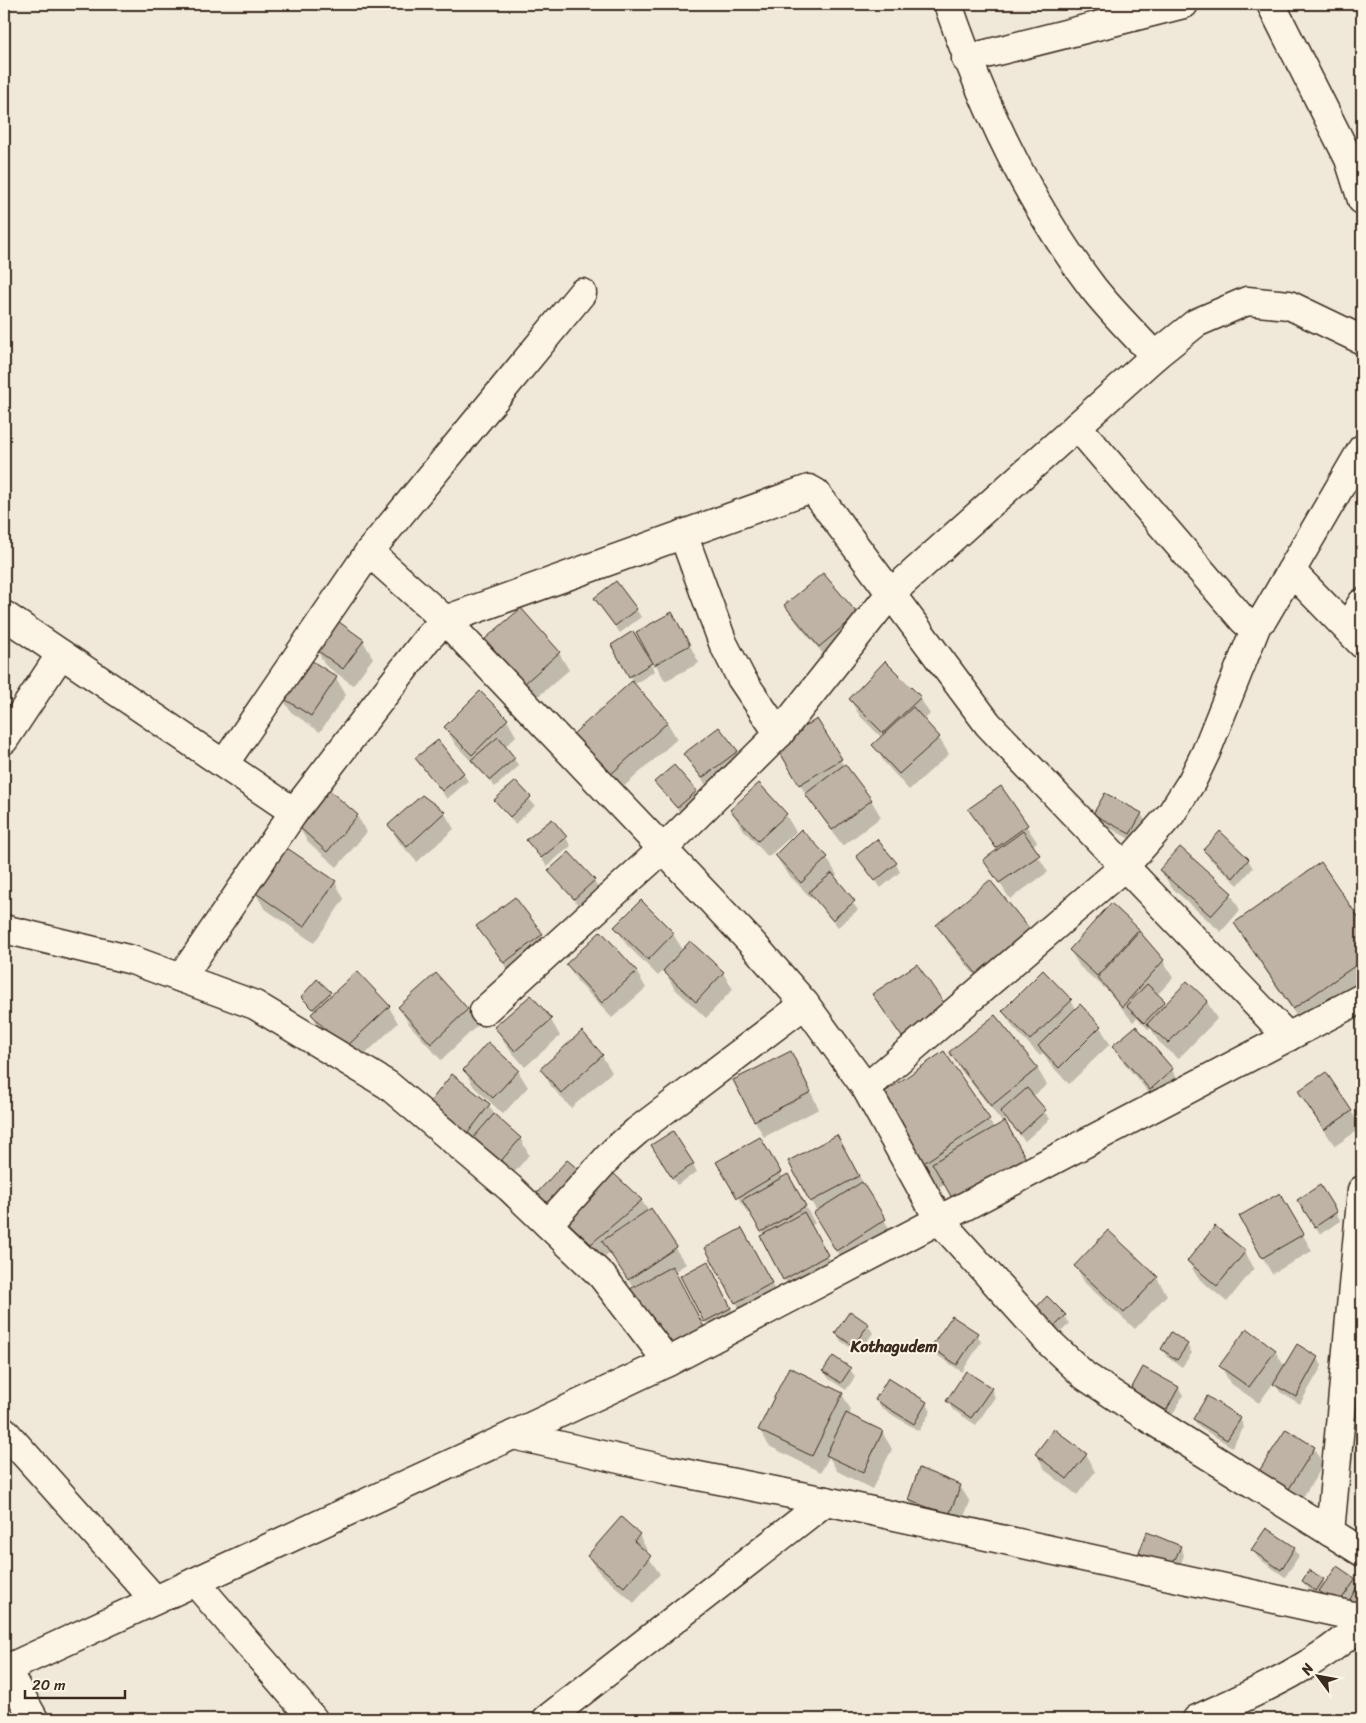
<svg xmlns="http://www.w3.org/2000/svg" width="1366" height="1723" font-family="Sriracha,sans-serif">
<style>
.shadow{fill:#0003}
.building{fill:#beb3a4;stroke:#3b2a1e}
.lines{fill:none;stroke-linecap:round;stroke-linejoin:round}
.minor-casing{stroke:#3b2a1e;stroke-width:31}
.minor{stroke:#fcf5e5;stroke-width:28}
.labels{text-anchor:middle;dominant-baseline:central;stroke-width:4;stroke-linejoin:round;paint-order:stroke}
.quarter-label{font-size:16px;font-weight:bold;fill:#3b2a1e;stroke:#fcf5e5}
</style>
<rect width="100%" height="100%" fill="#f0e9d9"/>
<filter id="ink" filterUnits="userSpaceOnUse"><feTurbulence type="fractalNoise" baseFrequency=".02" numOctaves="2"/><feDisplacementMap in="SourceGraphic" scale="10" xChannelSelector="R" yChannelSelector="G"/><feConvolveMatrix kernelMatrix="1 2 1 2 8 2 1 2 1" color-interpolation-filters="sRGB"/></filter>
<g filter="url(#ink)">
<g class="shadow">
<path d="M600,606L636,609L641,617L620,633Z"/>
<path d="M786,606L857,615L830,662L796,622Z"/>
<path d="M521,609L559,653L569,670L534,700L496,656L486,639Z"/>
<path d="M682,630L699,663L665,681L638,633Z"/>
<path d="M633,633L655,671L635,684L612,645Z"/>
<path d="M363,641L373,658L353,685L325,665L316,648Z"/>
<path d="M885,663L920,698L930,714L923,721L939,738L949,754L909,790L884,762L874,745L882,738L860,716L850,700Z"/>
<path d="M336,678L346,695L320,732L291,712L281,696Z"/>
<path d="M507,720L516,736L505,747L519,766L495,787L455,744L446,728Z"/>
<path d="M817,720L844,766L871,800L881,817L843,846L810,801L776,745Z"/>
<path d="M667,722L677,739L619,791L583,752Z"/>
<path d="M736,751L746,768L712,794L685,754Z"/>
<path d="M417,758L463,773L468,781L447,799Z"/>
<path d="M674,767L701,800L682,815L656,782Z"/>
<path d="M516,782L535,806L515,824L496,800Z"/>
<path d="M759,785L786,815L796,832L768,857L741,827L731,810Z"/>
<path d="M1001,788L1037,842L1032,846L1048,872L1010,899L985,860L997,851L970,809Z"/>
<path d="M444,812L454,829L417,862L399,842L390,826Z"/>
<path d="M1095,814H1141L1146,822L1135,842L1099,822Z"/>
<path d="M357,816L367,832L337,867L308,842L298,826Z"/>
<path d="M801,831L827,858L837,875L834,878L858,910L838,927L814,897L812,899L786,872L776,856Z"/>
<path d="M1220,833L1248,860L1253,868L1238,885L1209,858L1204,850Z"/>
<path d="M566,838L571,846L547,866L528,841Z"/>
<path d="M857,857L896,864L900,872L881,888Z"/>
<path d="M1320,864L1362,925V995L1308,1033L1250,948L1235,923Z"/>
<path d="M1161,870L1231,894L1240,910L1221,932L1171,887Z"/>
<path d="M550,871L594,881L598,888L579,906Z"/>
<path d="M335,882L344,899L314,943L264,908L255,892Z"/>
<path d="M990,882L989,993L948,942L938,925Z"/>
<path d="M641,902L673,934L683,950L723,973L733,989L706,1018L674,988L664,970L658,976L626,944L616,927Z"/>
<path d="M1111,905L1139,930L1163,961L1173,978L1157,995L1166,1005L1187,983L1207,1002L1217,1019L1178,1059L1158,1041L1151,1028L1149,1030L1137,1018L1133,1022L1108,991L1080,967L1070,950Z"/>
<path d="M478,927L541,935L551,951L514,979Z"/>
<path d="M568,964L636,971L646,988L612,1018L577,981Z"/>
<path d="M330,993L332,996L389,1007L398,1023L354,1065L322,1031L312,1014L315,1012L303,997Z"/>
<path d="M1071,1000L1076,1010L1080,1006L1100,1027L1110,1044L1069,1084L1049,1063L1043,1053L1040,1056L1013,1027L1003,1011Z"/>
<path d="M399,1008L467,1010L477,1026L441,1060L409,1024Z"/>
<path d="M946,1008L913,1053L884,1011Z"/>
<path d="M551,1020L560,1036L525,1067L505,1044L496,1028Z"/>
<path d="M582,1033L602,1056L612,1072L571,1108L551,1086L542,1069Z"/>
<path d="M1114,1046L1172,1070L1182,1086L1160,1106L1124,1063Z"/>
<path d="M951,1053L1037,1068L1047,1085L1032,1097L1050,1119L1025,1141L1005,1119L1002,1122L960,1069Z"/>
<path d="M464,1070L518,1071L528,1087L503,1114L474,1087Z"/>
<path d="M800,1070L819,1109L764,1137L755,1121Z"/>
<path d="M452,1076L489,1105L497,1119L520,1138L529,1155L503,1186L473,1156Z"/>
<path d="M1309,1108L1351,1111L1361,1128L1335,1146Z"/>
<path d="M988,1120L1038,1181L966,1221L945,1184L939,1188L895,1121Z"/>
<path d="M760,1138L783,1178L787,1176L815,1223L811,1226L836,1273L794,1296L761,1237L764,1235L751,1212L748,1214L718,1163Z"/>
<path d="M846,1153L894,1237L847,1266L824,1230L817,1212L790,1161Z"/>
<path d="M657,1154L693,1164L697,1172L677,1185Z"/>
<path d="M1320,1187L1341,1221L1320,1234L1304,1208Z"/>
<path d="M1280,1194L1312,1251L1272,1274L1240,1217Z"/>
<path d="M641,1200L686,1264L674,1272L713,1344L672,1365L634,1289L610,1252L601,1260L577,1238L568,1222Z"/>
<path d="M751,1246L780,1300L745,1319L736,1302Z"/>
<path d="M1245,1252L1254,1268L1227,1302L1198,1278L1188,1261Z"/>
<path d="M1076,1266L1157,1278L1167,1295L1135,1329L1085,1283Z"/>
<path d="M682,1276L717,1280L740,1325L714,1338Z"/>
<path d="M1065,1316L1069,1324L1053,1340L1036,1323Z"/>
<path d="M868,1325L873,1333L858,1353L841,1341L836,1333Z"/>
<path d="M977,1334L981,1342L962,1372L937,1355L932,1347Z"/>
<path d="M1187,1345L1192,1353L1182,1367L1167,1357L1162,1349Z"/>
<path d="M1297,1346L1318,1358L1322,1366L1300,1404L1280,1392L1274,1382L1259,1403L1230,1383L1221,1366L1275,1351L1285,1367Z"/>
<path d="M850,1369L855,1377L846,1390L829,1379L824,1371Z"/>
<path d="M1178,1387L1183,1395L1171,1418L1136,1399Z"/>
<path d="M991,1389L995,1397L976,1425L952,1409L948,1401Z"/>
<path d="M842,1394L851,1410L849,1416L882,1432L892,1449L872,1489L837,1471L829,1457L821,1472L769,1446L760,1430Z"/>
<path d="M876,1400L926,1403L931,1411L919,1431L881,1408Z"/>
<path d="M1194,1419H1240L1244,1427L1232,1447L1199,1427Z"/>
<path d="M1314,1448L1324,1464L1298,1505L1271,1487L1261,1471Z"/>
<path d="M1036,1454L1086,1455L1095,1472L1077,1495L1046,1471Z"/>
<path d="M960,1486L970,1502L958,1531L919,1517L909,1500Z"/>
<path d="M639,1535L648,1552L646,1554L660,1574L634,1603L599,1572L589,1556Z"/>
<path d="M1180,1547L1184,1555L1177,1573L1145,1561L1140,1553Z"/>
<path d="M1294,1548L1299,1556L1285,1577L1258,1558L1253,1550Z"/>
<path d="M1323,1580L1325,1584L1355,1580L1358,1590L1362,1592V1615L1343,1611L1323,1595L1321,1598L1308,1589L1303,1581Z"/>
</g>
<g class="building">
<path d="M823,573L858,614L819,647L784,605Z"/>
<path d="M616,581L637,609L615,626L594,598Z"/>
<path d="M521,608L560,652L524,684L485,639Z"/>
<path d="M672,612L690,645L654,665L636,632Z"/>
<path d="M335,619L364,640L343,669L314,648Z"/>
<path d="M633,631L652,663L629,677L611,645Z"/>
<path d="M306,657L337,677L311,716L280,696Z"/>
<path d="M885,661L921,697L883,733L849,699Z"/>
<path d="M632,681L668,722L609,776L572,735Z"/>
<path d="M480,691L508,719L472,755L444,727Z"/>
<path d="M913,707L940,737L899,774L872,745Z"/>
<path d="M817,719L842,759L799,785L775,744Z"/>
<path d="M719,727L738,751L702,778L683,754Z"/>
<path d="M498,737L515,758L490,780L471,760Z"/>
<path d="M438,740L464,773L442,791L415,758Z"/>
<path d="M845,764L872,800L832,830L805,794Z"/>
<path d="M674,765L697,791L677,808L654,782Z"/>
<path d="M516,781L531,797L510,817L494,800Z"/>
<path d="M759,783L787,814L758,841L730,810Z"/>
<path d="M1001,786L1028,825L996,848L968,809Z"/>
<path d="M328,789L358,815L327,852L297,825Z"/>
<path d="M1105,793L1142,813L1130,834L1093,814Z"/>
<path d="M422,795L445,812L407,847L388,825Z"/>
<path d="M552,819L567,837L541,858L526,840Z"/>
<path d="M801,829L828,857L801,883L775,855Z"/>
<path d="M1023,831L1040,855L999,883L983,860Z"/>
<path d="M1220,831L1249,859L1233,878L1203,850Z"/>
<path d="M877,839L897,863L875,881L856,856Z"/>
<path d="M284,846L336,881L304,927L253,891Z"/>
<path d="M1180,847L1232,893L1211,916L1159,870Z"/>
<path d="M569,852L595,880L574,899L548,871Z"/>
<path d="M1321,862L1362,923V961L1293,1009L1234,923Z"/>
<path d="M832,873L855,901L832,920L809,892Z"/>
<path d="M990,880L1033,933L979,977L936,925Z"/>
<path d="M515,897L543,934L504,963L476,926Z"/>
<path d="M641,900L674,933L648,960L614,927Z"/>
<path d="M1111,903L1139,929L1097,976L1069,950Z"/>
<path d="M601,931L637,971L602,1003L566,964Z"/>
<path d="M1139,931L1164,960L1122,1007L1098,977Z"/>
<path d="M690,941L724,972L696,1002L663,971Z"/>
<path d="M917,964L947,1007L902,1037L872,994Z"/>
<path d="M1043,970L1072,1000L1030,1040L1002,1011Z"/>
<path d="M357,971L390,1006L344,1049L311,1014Z"/>
<path d="M436,973L468,1009L431,1044L398,1007Z"/>
<path d="M317,979L331,992L313,1009L301,997Z"/>
<path d="M1187,981L1208,1001L1168,1043L1147,1024Z"/>
<path d="M1147,984L1165,1001L1144,1023L1126,1006Z"/>
<path d="M531,995L552,1019L515,1051L494,1027Z"/>
<path d="M1080,1004L1101,1026L1059,1068L1038,1046Z"/>
<path d="M995,1015L1038,1068L991,1106L949,1052Z"/>
<path d="M1136,1026L1173,1069L1150,1090L1112,1046Z"/>
<path d="M582,1031L603,1055L561,1093L540,1069Z"/>
<path d="M488,1042L519,1070L493,1098L463,1070Z"/>
<path d="M791,1051L811,1092L754,1121L733,1080Z"/>
<path d="M944,1051L990,1119L924,1163L879,1096Z"/>
<path d="M1326,1072L1352,1111L1324,1130L1298,1091Z"/>
<path d="M452,1074L490,1104L461,1142L422,1112Z"/>
<path d="M1027,1088L1046,1110L1020,1134L1000,1112Z"/>
<path d="M494,1114L521,1138L493,1170L466,1146Z"/>
<path d="M1005,1121L1029,1164L956,1205L932,1163Z"/>
<path d="M673,1131L694,1164L672,1178L651,1145Z"/>
<path d="M837,1135L859,1176L810,1202L788,1161Z"/>
<path d="M760,1137L781,1172L737,1198L716,1162Z"/>
<path d="M567,1160L584,1174L552,1209L536,1194Z"/>
<path d="M612,1172L642,1200L591,1244L566,1221Z"/>
<path d="M788,1174L806,1206L761,1232L742,1200Z"/>
<path d="M862,1182L886,1219L836,1251L813,1213Z"/>
<path d="M1320,1185L1337,1212L1315,1227L1297,1200Z"/>
<path d="M1280,1193L1304,1234L1262,1258L1239,1216Z"/>
<path d="M651,1208L677,1247L628,1280L602,1241Z"/>
<path d="M804,1212L828,1255L783,1280L760,1236Z"/>
<path d="M1215,1226L1246,1251L1217,1286L1187,1261Z"/>
<path d="M742,1228L772,1283L735,1303L705,1248Z"/>
<path d="M1108,1230L1158,1277L1124,1313L1074,1266Z"/>
<path d="M708,1261L731,1308L704,1322L680,1276Z"/>
<path d="M672,1266L704,1327L661,1349L630,1289Z"/>
<path d="M1047,1296L1066,1315L1048,1333L1029,1315Z"/>
<path d="M850,1311L869,1324L853,1346L835,1333Z"/>
<path d="M952,1316L978,1333L957,1365L931,1347Z"/>
<path d="M1247,1328L1276,1350L1249,1387L1219,1366Z"/>
<path d="M1171,1332L1188,1344L1177,1360L1161,1349Z"/>
<path d="M1297,1344L1318,1357L1296,1397L1273,1384Z"/>
<path d="M833,1356L851,1368L841,1383L823,1371Z"/>
<path d="M789,1367L843,1393L812,1456L758,1430Z"/>
<path d="M1143,1367L1179,1387L1166,1411L1130,1391Z"/>
<path d="M966,1371L992,1388L971,1418L946,1401Z"/>
<path d="M888,1378L927,1402L914,1424L875,1400Z"/>
<path d="M1207,1396L1241,1418L1227,1440L1193,1419Z"/>
<path d="M846,1413L883,1431L863,1473L826,1455Z"/>
<path d="M1054,1429L1087,1454L1067,1479L1035,1454Z"/>
<path d="M1286,1429L1315,1447L1289,1489L1259,1471Z"/>
<path d="M919,1468L961,1485L949,1515L908,1500Z"/>
<path d="M621,1517L640,1534L634,1541L651,1556L624,1587L587,1556Z"/>
<path d="M1266,1528L1295,1547L1281,1570L1251,1550Z"/>
<path d="M1147,1532L1181,1546L1172,1566L1139,1553Z"/>
<path d="M1337,1566L1356,1579L1338,1604L1319,1591Z"/>
<path d="M1309,1570L1324,1579L1316,1591L1302,1581Z"/>
<path d="M1357,1587L1362,1591V1604L1359,1609L1349,1601Z"/>
</g>
<g class="lines">
<defs>
<g id="minor">
<path d="M948,4C982,103 1029,204 1093,288C1112,312 1134,334 1155,356"/>
<path d="M1271,4L1349,159L1362,200"/>
<path d="M966,59L1184,4"/>
<path d="M1077,426L1244,621L1253,624L1263,619L1362,449"/>
<path d="M683,534L723,643L741,678L779,734"/>
<path d="M369,552L445,620L751,942L805,1004L866,1088L939,1220L1051,1344L1085,1376L1147,1417L1362,1552"/>
<path d="M1291,571L1362,644"/>
<path d="M4,615L294,812"/>
<path d="M1347,628L1362,603"/>
<path d="M4,740L61,654"/>
<path d="M224,764L369,552L582,293"/>
<path d="M4,929L132,960L255,1005L388,1085L510,1188L602,1276L668,1362"/>
<path d="M181,978L294,812L427,639L445,620L809,489L816,493L988,724L1288,1037"/>
<path d="M484,1011L664,848L779,734L890,594L1155,356L1196,323L1247,301L1289,305L1362,340"/>
<path d="M866,1088L1125,866L1171,814L1192,781L1206,752L1258,622"/>
<path d="M548,1224L614,1151L637,1131L805,1004"/>
<path d="M4,1431L155,1600"/>
<path d="M513,1435L668,1362L1362,998"/>
<path d="M1330,1532L1362,1190"/>
<path d="M195,1582L313,1719"/>
<path d="M6,1669L34,1719"/>
<path d="M4,1670L513,1435L668,1470L826,1501L1362,1618"/>
<path d="M547,1719L826,1501"/>
<path d="M1197,1719C1256,1692 1314,1668 1362,1624"/>
</g>
</defs>
<use href="#minor" class="minor-casing"/>
<use href="#minor" class="minor"/>
</g>
</g>
<g class="labels">
<g class="quarter-label">
<text x="894" y="1346">Kothagudem</text>
</g>
</g>
<rect width="1366" height="1723" fill="none" stroke="#fcf5e5" stroke-width="20"/>
<rect x="10" y="10" width="1346" height="1703" fill="none" stroke="#3b2a1e" stroke-width="2" filter="url(#ink)"/>
<g transform="translate(1318 1676) rotate(302)" stroke="#fcf5e5" stroke-width="4" paint-order="stroke">
<path d="M0-4L9 19L0 12L-9 19Z" fill="#3b2a1e"/>
<text y="-8" font-size="14" font-weight="bold" text-anchor="middle" fill="#3b2a1e">N</text>
</g>
<path d="M25 1690v8h100v-8" fill="none" stroke="#3b2a1e" stroke-width="2.5"/>
<text x="32" y="1690" font-size="15" fill="#3b2a1e" stroke="#fcf5e5" stroke-width="4" paint-order="stroke">20 m</text>
</svg>
